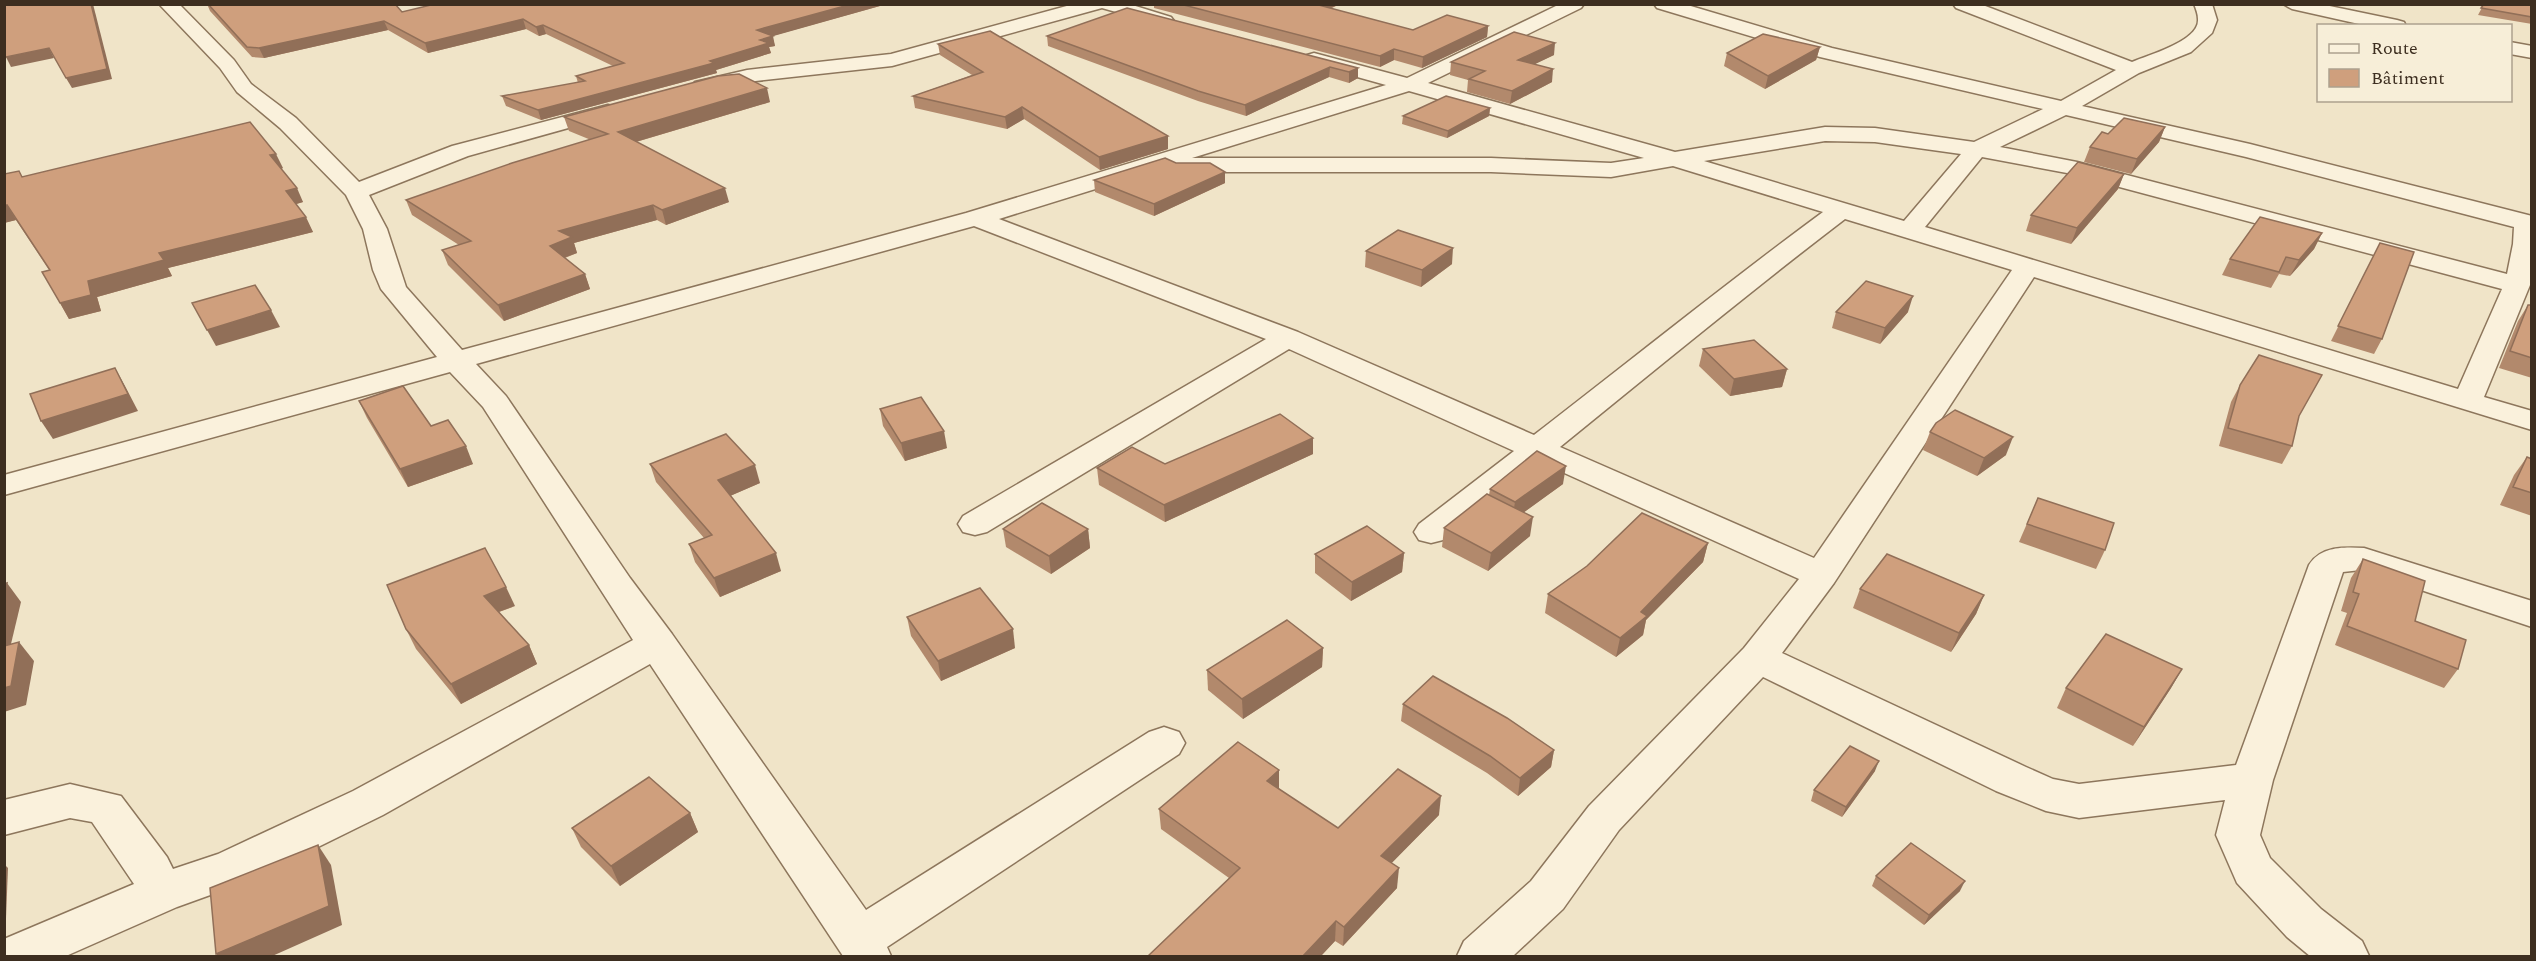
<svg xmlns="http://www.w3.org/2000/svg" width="2536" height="961" font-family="Spectral,serif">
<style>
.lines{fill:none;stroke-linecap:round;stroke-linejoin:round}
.minor-casing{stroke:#8d765c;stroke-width:3}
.minor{fill:#faf1dc;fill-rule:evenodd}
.wall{fill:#b2896c}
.shaded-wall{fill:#916f58}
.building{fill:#cf9f7d;stroke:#916f58;stroke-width:1.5}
</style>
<rect width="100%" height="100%" fill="#f0e4c8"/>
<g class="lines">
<defs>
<g id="minor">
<path d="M159,4H179L234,60L251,84L296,118L359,182L452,146L608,105L615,107L619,111L615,115L468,156L369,195L387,229L406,287L462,350L966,213L1386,85L1307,63L1304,59L1307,55L1314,53L1407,78L1560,4H1584L1581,8L1428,83L1675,152L1825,127L1875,128L1974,142L2043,109L1820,57L1657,8L1654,4H1684L1832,48L2061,101L2116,70L1956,8L1953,4H1980L2132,62C2148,55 2200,41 2198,19C2198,14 2196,9 2194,4H2212L2217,20L2212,33L2191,52L2139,73L2082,106L2250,144L2532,216L2530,285L2484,397L2532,411V430L2034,277L1834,583L1782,653L2026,767L2053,779L2079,784L2236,765L2309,565C2321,546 2344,547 2364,548L2532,601V627L2361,570L2343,572L2273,780L2260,835L2270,858L2321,909L2362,941L2369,956H2310L2287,937L2237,883L2216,835L2225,800L2079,818L2046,811L1996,791L1763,677L1619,830L1563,909L1513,956H1457L1464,941L1531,881L1589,806L1744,648L1799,579L1540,462L1443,540L1431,543L1419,540L1414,532L1419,524L1514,451L1289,349L987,532L975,535L963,532L958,524L963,516L1266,339L974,226L476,364L506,396L630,578L672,634L866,910L1149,732L1164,727L1179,732L1185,743L1179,754L887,947L891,956H843L650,664L383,815L249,881L177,907L66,956H4V939L134,884L92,822L70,818L4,835V800L70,784L121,796L167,857L173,869L218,854L353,791L633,640L483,407L450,372L4,495V475L437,357L381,289L373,270L363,229L346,195L280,128L237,92L220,68ZM1409,91L1644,158L1611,163L1491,158H1192ZM2066,115L2246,157L2514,227L2513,244L2507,274L2077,162L2000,147ZM1825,141L1875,142L1961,154L1904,221L1704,161ZM1982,157L2067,173L2502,289L2458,389L1925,227ZM1673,166L1823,212C1725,284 1630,361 1534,435L1298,332L999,219L1166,167L1168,170L1176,172H1491L1611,177ZM1845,219L2012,270L1814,558L1560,447C1655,370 1748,293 1845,219Z"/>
<path d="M1074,4H1129L1171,17L1174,21L1171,25L1165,26L1102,8L892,66L747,82L702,92L695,90L692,86L695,82L747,70L891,54Z"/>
<path d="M2283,4H2320L2397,20L2404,22L2406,26H2368L2292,9Z"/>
<path d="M2510,42L2532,46V58L2510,54Z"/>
</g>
</defs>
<use href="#minor" class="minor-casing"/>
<use href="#minor" class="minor"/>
</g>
<g class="wall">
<path d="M207,4L402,12L435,4H887L772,36L775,46L769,47L771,53L716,70L717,73L541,120L506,106L502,96L578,83L576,76L613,66L546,34L539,36L526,29L428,53L388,30L264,58L252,57L210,11Z"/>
<path d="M1154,4H1340L1330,9L1413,30L1488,26L1487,37L1422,68L1394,60L1380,67L1154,8Z"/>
<path d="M2484,4H2532V24L2478,15Z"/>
<path d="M1047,36L1358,68V78L1349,83L1329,77L1246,116L1198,101L1048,46Z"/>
<path d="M938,44L1168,136V149L1100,170L1024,119L1007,129L915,108L913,96L972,75L940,55Z"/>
<path d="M1820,47L1816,60L1765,89L1724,66L1727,53Z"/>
<path d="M1554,55L1534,64L1552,82L1510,104L1467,92L1468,80L1450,75L1451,62Z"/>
<path d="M770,102L636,142L729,202L666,225L657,220L574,243L577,253L565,258L585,274L590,289L504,321L448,265L442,250L459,245L412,215L406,200L591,140L569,131L564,117Z"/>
<path d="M1490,108L1489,116L1447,138L1402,124L1403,116Z"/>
<path d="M2165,127L2159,142L2131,174L2084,162L2090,147Z"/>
<path d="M1176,163L1225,172V183L1154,216L1095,192L1094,180Z"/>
<path d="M283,168L281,169L303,202L296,204L313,232L168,268L172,276L97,297L101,311L69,319L60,303L49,270L16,220L4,223V174L22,177Z"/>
<path d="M2124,174L2118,189L2071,244L2026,231L2031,215Z"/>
<path d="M2322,233L2314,249L2290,276L2279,274L2271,288L2222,275L2230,259Z"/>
<path d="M2380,243L2382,339L2374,354L2331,341Z"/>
<path d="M1366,251L1452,264L1421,287L1365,267Z"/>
<path d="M2528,305H2532V378L2499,368L2518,321Z"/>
<path d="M1836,312H1908L1880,344L1832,328Z"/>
<path d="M1703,349L1787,369L1782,387L1730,396L1699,366Z"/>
<path d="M2240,385L2298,417L2292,446L2282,464L2219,446L2231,402Z"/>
<path d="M359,401L431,426L473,464L408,487L367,418Z"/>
<path d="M880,409L947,448L905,461L883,426Z"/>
<path d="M1930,432L2006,455L1977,476L1923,450Z"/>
<path d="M1313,454L1165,522L1099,485L1097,468Z"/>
<path d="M2527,457L2532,459V516L2500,505L2514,475Z"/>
<path d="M650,464L760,483L730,496L781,571L720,597L695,562L689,544L704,538L656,482Z"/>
<path d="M1563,484L1524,512L1530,536L1488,571L1442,547L1444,528L1489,495L1490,489Z"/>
<path d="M2038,498L2105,550L2096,569L2019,542Z"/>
<path d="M1003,529H1088L1090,548L1051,574L1006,547Z"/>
<path d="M1708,543L1703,562L1646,620L1643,635L1616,657L1545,613L1548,594Z"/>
<path d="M1404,553L1402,572L1351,601L1315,573V554Z"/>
<path d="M2363,559L2415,621L2458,669L2444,688L2335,645L2347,613L2341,611L2351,578Z"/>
<path d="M1860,589L1984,595L1976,614L1951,652L1853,608Z"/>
<path d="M515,606L499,612L529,645L537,664L461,704L416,649L406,629Z"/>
<path d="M907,617L1015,648L941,681L911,636Z"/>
<path d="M1323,648L1322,667L1243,719L1208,690L1207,670Z"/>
<path d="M2182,669L2171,688L2133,746L2057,708L2066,688Z"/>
<path d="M1403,704L1554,750L1551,767L1518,796L1487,773L1401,721Z"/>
<path d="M1875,771L1842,817L1811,801L1814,790Z"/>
<path d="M1279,789L1338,828L1439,815L1391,863L1397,888L1343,946L1335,941L1320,957H1147L1229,878L1161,829L1159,809Z"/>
<path d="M690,813L698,832L620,886L581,847L572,828Z"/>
<path d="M1876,876L1960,891L1924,925L1872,886Z"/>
</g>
<g class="shaded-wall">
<path d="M91,4H93L112,79L72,88L66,78Z"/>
<path d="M852,4H887L759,40L757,30Z"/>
<path d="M1340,4L1314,15L1315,5Z"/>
<path d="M523,19L526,29L428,53L425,43Z"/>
<path d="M384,21L388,30L264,58L259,48Z"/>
<path d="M543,25L546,34L539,36L536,27Z"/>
<path d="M1488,26L1487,37L1422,68L1423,57Z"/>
<path d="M773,36L775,46L769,47L771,53L716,70L717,73L541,120L538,110L710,61L760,40Z"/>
<path d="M1555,43L1554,55L1517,73L1518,60Z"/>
<path d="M1820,47L1816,60L1765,89L1768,76Z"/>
<path d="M49,48L54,58L11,67L6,57Z"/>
<path d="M1394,49V60L1380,67V56Z"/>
<path d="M1330,67L1329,77L1246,116L1245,105Z"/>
<path d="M1358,68V78L1349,83V72Z"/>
<path d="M1553,69L1552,82L1510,104L1512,91Z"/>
<path d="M767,88L770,102L622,146L618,132Z"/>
<path d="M1022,107L1024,119L1007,129L1005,117Z"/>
<path d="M1490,108L1489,116L1447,138L1448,131Z"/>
<path d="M2165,127L2159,142L2131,174L2137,159Z"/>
<path d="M1168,136V149L1100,170L1099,157Z"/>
<path d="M276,154L283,168L277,170L270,155Z"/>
<path d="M1225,172V183L1154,216V204Z"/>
<path d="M2124,174L2118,189L2071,244L2077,228Z"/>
<path d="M297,188L303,202L293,205L286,191Z"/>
<path d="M725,188L729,202L666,225L662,210Z"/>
<path d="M7,205L16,220L4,223V206Z"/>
<path d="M653,205L657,220L574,243L577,253L555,261L550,246L559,231Z"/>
<path d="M306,217L313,232L168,268L172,276L97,297L101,311L69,319L60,303L88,281L159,253Z"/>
<path d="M2322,233L2314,249L2290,276L2299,260Z"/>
<path d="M1453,248L1452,264L1421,287L1422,270Z"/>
<path d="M585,274L590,289L504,321L498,305Z"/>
<path d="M1913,296L1908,312L1880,344L1885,328Z"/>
<path d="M271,310L280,327L216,346L207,330Z"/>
<path d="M115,368L125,386L138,411L53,439L41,421Z"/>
<path d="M1787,369L1782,387L1730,396L1734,379Z"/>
<path d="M944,431L947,448L905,461L901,443Z"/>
<path d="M2013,437L2006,455L1977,476L1984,458Z"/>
<path d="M1313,438V454L1165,522L1164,505Z"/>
<path d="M466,446L473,464L408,487L400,469Z"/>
<path d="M755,465L760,483L723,499L718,480Z"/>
<path d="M1566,466L1563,484L1512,521L1515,502Z"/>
<path d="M1533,517L1530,536L1488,571L1491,553Z"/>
<path d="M1088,529L1090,548L1051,574L1049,556Z"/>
<path d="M1708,543L1703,562L1646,620L1643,635L1616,657L1620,638L1641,612Z"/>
<path d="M776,553L781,571L720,597L714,578Z"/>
<path d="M1404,553L1402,572L1351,601L1352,582Z"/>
<path d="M7,583L21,602L5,669L4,668V595Z"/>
<path d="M506,587L515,606L493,614L484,596Z"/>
<path d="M1984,595L1976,614L1951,652L1959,633Z"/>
<path d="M1013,629L1015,648L941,681L938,661Z"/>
<path d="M19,642L34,661L26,705L4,712V688Z"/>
<path d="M529,645L537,664L461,704L451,684Z"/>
<path d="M1323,648L1322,667L1243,719L1242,699Z"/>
<path d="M2182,669L2171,688L2133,746L2144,727Z"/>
<path d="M1554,750L1551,767L1518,796L1520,778Z"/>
<path d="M1879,761L1875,771L1842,817L1846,807Z"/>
<path d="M1279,770V789L1267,781Z"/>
<path d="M1441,796L1439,815L1379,876L1381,856Z"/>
<path d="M690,813L698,832L620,886L611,866Z"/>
<path d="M318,845L331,865L342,925L270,957H218L216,954Z"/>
<path d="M4,864L8,868L6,918L4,919Z"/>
<path d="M1399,868L1397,888L1343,946L1344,927Z"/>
<path d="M1965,881L1960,891L1924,925L1929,915Z"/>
<path d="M1336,921L1335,941L1320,957H1302Z"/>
</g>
<g class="building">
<path d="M4,4H91L107,69L66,78L49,48L6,57L4,55Z"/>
<path d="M208,4H395L402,12L435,4H852L757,30L773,36L760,40L769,43L710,61L714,63L538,110L502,96L585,81L576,76L624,63L543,25L536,27L523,19L425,43L384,21L259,48L247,47Z"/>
<path d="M1180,4H1315L1413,30L1447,15L1488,26L1423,57L1394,49L1380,56Z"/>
<path d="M2484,4H2532V17L2481,8Z"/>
<path d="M1127,8L1358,68L1349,72L1330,67L1245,105L1198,91L1047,36Z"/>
<path d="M990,31L1168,136L1099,157L1022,107L1005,117L913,96L983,72L938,44Z"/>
<path d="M1514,32L1555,43L1518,60L1553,69L1512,91L1469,79L1485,71L1451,62Z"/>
<path d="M1763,34L1820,47L1768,76L1727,53Z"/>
<path d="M739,74L767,88L618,132L725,188L662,210L653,205L559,231L572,237L550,246L585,274L498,305L442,250L471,241L406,200L512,163L608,134L564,117L718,76Z"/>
<path d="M1446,96L1490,108L1448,131L1403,116Z"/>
<path d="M2124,118L2165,127L2137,159L2090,147L2102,132L2108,134Z"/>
<path d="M250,122L276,154L270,155L297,188L286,191L306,217L159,253L164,260L88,281L91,295L60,303L42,272L50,270L7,205L4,206V174L19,171L22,177Z"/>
<path d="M1165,158L1176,163H1210L1225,172L1154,204L1094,180Z"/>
<path d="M2078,162L2124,174L2077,228L2031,215Z"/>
<path d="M2260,217L2322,233L2299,260L2286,257L2279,272L2230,259Z"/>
<path d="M1398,230L1453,248L1422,270L1366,251Z"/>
<path d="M2380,243L2414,252L2382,339L2338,326Z"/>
<path d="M1866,281L1913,296L1885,328L1836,312Z"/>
<path d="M255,285L271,310L207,330L192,303Z"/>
<path d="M2528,305H2532V358L2510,351Z"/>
<path d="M1754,340L1787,369L1734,379L1703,349Z"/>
<path d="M2259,355L2322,375L2299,416L2292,446L2228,428L2240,385Z"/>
<path d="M115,368L128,394L41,421L30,394Z"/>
<path d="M403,386L431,426L448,420L466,446L400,469L359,401Z"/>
<path d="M921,397L944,431L901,443L880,409Z"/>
<path d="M1955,410L2013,437L1984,458L1930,432L1936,423Z"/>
<path d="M1280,414L1313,438L1164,505L1097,468L1132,447L1165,464Z"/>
<path d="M726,434L755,465L718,480L776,553L714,578L689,544L712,535L650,464Z"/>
<path d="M1537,451L1566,466L1515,502L1490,489Z"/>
<path d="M2527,457L2532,459V493L2513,487Z"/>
<path d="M1487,494L1533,517L1491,553L1444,528Z"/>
<path d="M2038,498L2114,523L2105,550L2027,524Z"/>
<path d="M1042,503L1088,529L1049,556L1003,529Z"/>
<path d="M1642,513L1708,543L1641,612L1647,616L1620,638L1548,594L1587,566Z"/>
<path d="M1367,526L1404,553L1352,582L1315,554Z"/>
<path d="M485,548L506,587L484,596L529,645L451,684L406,629L387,585Z"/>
<path d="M1887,554L1984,595L1959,633L1860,589Z"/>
<path d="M2363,559L2425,581L2415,621L2466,640L2458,669L2347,626L2359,594L2353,592Z"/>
<path d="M7,583L4,595V584Z"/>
<path d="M980,588L1013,629L938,661L907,617Z"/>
<path d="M1287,620L1323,648L1242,699L1207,670Z"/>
<path d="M2106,634L2182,669L2144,727L2066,688Z"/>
<path d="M19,642L11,686L4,688V646Z"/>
<path d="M1433,676L1507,718L1554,750L1520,778L1490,756L1403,704Z"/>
<path d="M1238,742L1279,770L1267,781L1338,828L1398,769L1441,796L1381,856L1399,868L1344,927L1336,921L1302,957H1147L1240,868L1159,809Z"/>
<path d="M1850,746L1879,761L1846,807L1814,790Z"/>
<path d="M649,777L690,813L611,866L572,828Z"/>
<path d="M1911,843L1965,881L1929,915L1876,876Z"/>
<path d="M318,845L329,906L216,954L210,888Z"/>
</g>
<rect width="2536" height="961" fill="none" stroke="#3d2e20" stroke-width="12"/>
<rect x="2317" y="24" width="195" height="78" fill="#f7eed8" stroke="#ada18e" stroke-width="1.5"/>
<rect x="2329" y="44" width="30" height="9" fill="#faf1dc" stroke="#ada18e" stroke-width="1.5"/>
<text x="2371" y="54" font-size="18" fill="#3d2e20">Route</text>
<rect x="2329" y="69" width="30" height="18" fill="#cf9f7d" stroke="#ada18e" stroke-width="1.5"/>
<text x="2371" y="84" font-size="18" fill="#3d2e20">Bâtiment</text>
</svg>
